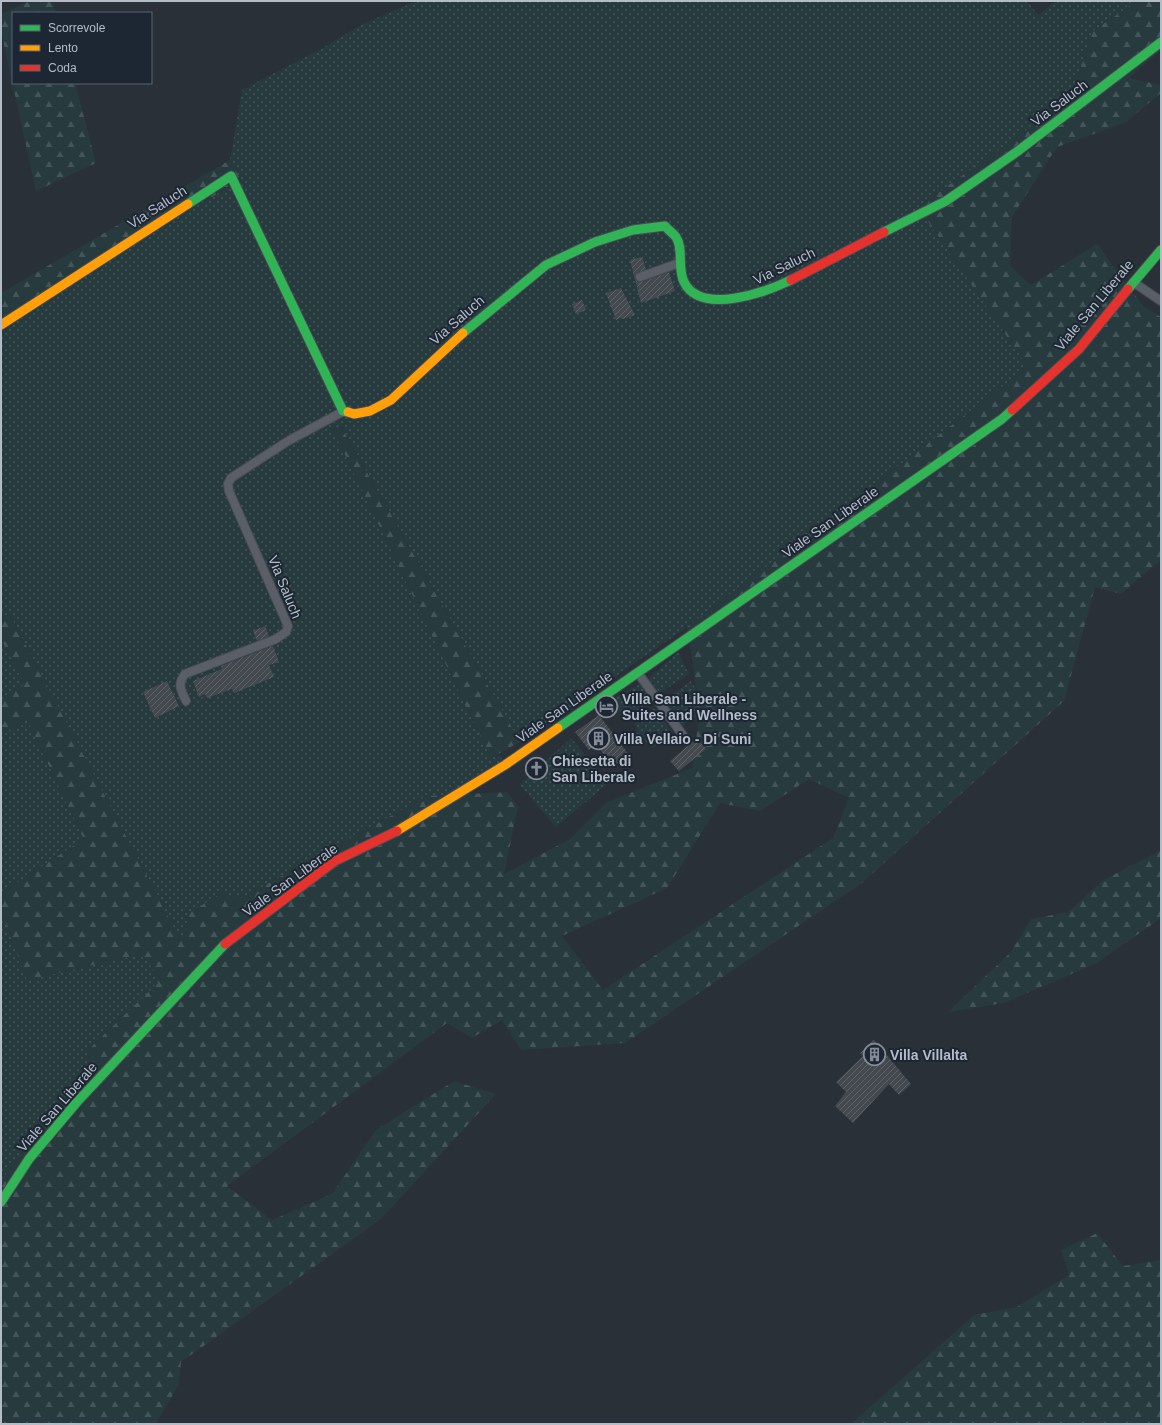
<svg xmlns="http://www.w3.org/2000/svg" width="1162" height="1425" font-family="Helvetica,sans-serif">
<style>
.grass{fill:url(#grass-dots)}
.forest{fill:url(#forest-firs);fill-rule:evenodd}
.building{fill:url(#building-hatch)}
.lines{fill:none;stroke-linecap:round;stroke-linejoin:round}
.lane-casing{stroke:#484c53;stroke-width:10}
.fast-casing{stroke:#484c53;stroke-width:11}
.slow-casing{stroke:#484c53;stroke-width:11}
.jam-casing{stroke:#484c53;stroke-width:11}
.lane{stroke:#5a5e66;stroke-width:8}
.fast{stroke:#30b455;stroke-width:9}
.slow{stroke:#ff9f0a;stroke-width:9}
.jam{stroke:#e5322d;stroke-width:9}
.labels{text-anchor:middle;dominant-baseline:central;stroke-width:4;stroke-linejoin:round;paint-order:stroke}
.street-label{font-size:14px;fill:#b4bcc9;stroke:#1d2633}
.poi-label{font-size:14px;font-weight:bold;fill:#b4bcc9;stroke:#1d2633;text-anchor:start}
</style>
<defs>
<pattern id="grass-dots" width="8" height="8" patternUnits="userSpaceOnUse"><rect width="8" height="8" fill="#273a3e"/><path d="M2 2h.1M6 6h.1" fill="none" stroke="#445559" stroke-width="1.8" stroke-linecap="round"/></pattern>
<pattern id="forest-firs" width="22" height="20" patternUnits="userSpaceOnUse"><rect width="22" height="20" fill="#273a3e"/><path d="M5 1l3.5 6h-7zM16 11l3.5 6h-7z" fill="#445559"/></pattern>
<pattern id="building-hatch" width="6" height="6" patternUnits="userSpaceOnUse"><rect width="6" height="6" fill="#444950"/><path d="M-1 1l2-2M0 6l6-6M5 7l2-2" fill="none" stroke="#5d6168"/></pattern>
</defs>
<rect width="100%" height="100%" fill="#2a3038"/>
<g class="grass">
<path d="M416,1H1027L1038,15L1056,1H1137L1093,31L1070,99L918,207L1028,367L687,627L520,742L341,426L332,428L491,758L500,755L505,765L457,794L427,796L240,899L182,943L10,615L1,617V321L240,180L230,160L242,90L323,48L361,25Z"/>
<path d="M1,639L25,684L27,720L84,839L1,893Z"/>
<path d="M678,652L689,674L660,693L648,679Z"/>
<path d="M691,681L708,708L682,726L663,701Z"/>
<path d="M640,684L650,701L630,716L627,713H621L610,700Z"/>
<path d="M654,708L673,733L653,748L636,733L637,726L635,723Z"/>
<path d="M571,738L608,783L556,827L519,784L532,774L535,780L546,773L542,765Z"/>
<path d="M1,910L27,980L142,954L161,980L89,1049L87,1079L66,1093L1,1181Z"/>
</g>
<g class="forest">
<path d="M30,1H53L56,13H13V83H75L96,163L36,191L1,31V14Z"/>
<path d="M1137,1H1161V50L1129,78L1161,85V93L1125,123L1057,147L1012,217L1010,266L1031,285L1097,244L1143,306L1161,317V560L1121,594L1095,587L1064,701L862,883L625,1043L521,1050L502,1020L472,1038L447,1023L227,1186L272,1220L332,1194L376,1130L454,1081L496,1094L381,1219L181,1362L179,1384L156,1424H1V1181L66,1093L87,1079L89,1049L161,980L142,954L27,980L1,910V893L84,839L27,720L1,735V700L25,684L1,639V617L10,615L182,943L190,912L222,893L240,899L427,796L507,792L518,807L504,874L570,839L606,803L692,768L700,712L687,627L1028,367L918,207L1070,99L1093,31ZM809,779L849,798L833,838L603,990L562,936L667,888L720,803L760,811Z"/>
<path d="M230,160L241,180L1,321V293Z"/>
<path d="M340,425L520,742L491,758L332,428Z"/>
<path d="M1161,850V918L1097,963L1004,1003L948,1012L1011,952L1031,919L1068,912L1102,881Z"/>
<path d="M1097,1233L1123,1266L1161,1260V1424H851L974,1315L1017,1307L1069,1275L1061,1250Z"/>
</g>
<g class="building">
<path d="M642,257L646,269L636,274V281L642,282L669,272L675,291L641,303L630,260Z"/>
<path d="M621,288L635,315L623,319L622,317L616,320L606,293Z"/>
<path d="M582,300L586,310L576,314L572,304Z"/>
<path d="M265,626L269,636L257,641L253,631Z"/>
<path d="M273,646L279,662L269,665L274,677L234,693L232,689L207,698L205,694L199,697L193,681L222,669L221,666Z"/>
<path d="M167,681L179,706L155,718L143,692Z"/>
<path d="M599,715L629,755L613,767L596,744L589,750L575,732Z"/>
<path d="M697,738L706,749L679,771L670,761Z"/>
<path d="M537,758L546,772L535,780L526,766Z"/>
<path d="M874,1040L911,1084L899,1095L889,1084L853,1123L835,1106L846,1092L836,1082L863,1056L860,1053Z"/>
</g>
<g class="lines">
<defs>
<g id="lane">
<path d="M640,277L679,263"/>
<path d="M1133,282L1161,301"/>
<path d="M638,673L687,741"/>
<path d="M186,701C181,690 177,684 185,674L276,639L286,632L288,626L229,491L228,484L231,478L288,441L342,412"/>
</g>
<g id="fast">
<path d="M188,204L231,176L343,411L348,412"/>
<path d="M884,232L946,201L1018,151L1161,42"/>
<path d="M1128,289L1161,250"/>
<path d="M463,333L546,265L595,242L633,230L665,226C668,230 673,233 676,237C684,249 677,268 684,282C701,316 766,292 791,280"/>
<path d="M558,728L1002,419L1012,410"/>
<path d="M1,1202L29,1159L77,1102L225,944"/>
</g>
<g id="slow">
<path d="M1,325L188,204"/>
<path d="M348,412L354,414L370,411L391,400L463,333"/>
<path d="M397,831L505,765L558,728"/>
</g>
<g id="jam">
<path d="M791,280L884,232"/>
<path d="M1012,410L1079,349L1128,289"/>
<path d="M225,944L335,861L397,831"/>
</g>
</defs>
<use href="#lane" class="lane-casing"/>
<use href="#fast" class="fast-casing"/>
<use href="#slow" class="slow-casing"/>
<use href="#jam" class="jam-casing"/>
<use href="#lane" class="lane"/>
<use href="#fast" class="fast"/>
<use href="#slow" class="slow"/>
<use href="#jam" class="jam"/>
</g>
<defs>
<symbol id="hotel-ring" viewBox="-11 -11 22 22"><circle r="9.5" fill="#1d2633" stroke="#848b96" stroke-width="1.5"/><path d="M-6-4.5h1.5V1H6V5H4.5V3h-9V5H-6ZM-4 0a1.8 1.8 0 1 1 3.6 0ZM.5 0V-2.5h3Q6-2.5 6 0Z" fill="#848b96"/></symbol>
<symbol id="building-ring" viewBox="-11 -11 22 22"><circle r="9.5" fill="#1d2633" stroke="#848b96" stroke-width="1.5"/><path d="M-4-6H4V6H1V3H-1V6H-4ZM-2.5-4.3h1.7v1.8h-1.7ZM.8-4.3h1.7v1.8H.8ZM-2.5-1h1.7V.8h-1.7ZM.8-1h1.7V.8H.8Z" fill="#848b96"/></symbol>
<symbol id="church-ring" viewBox="-11 -11 22 22"><circle r="9.5" fill="#1d2633" stroke="#848b96" stroke-width="1.5"/><path d="M-1.2-6h2.4v3.5h3.3v2.4h-3.3V6h-2.4V-.1h-3.3v-2.4h3.3Z" fill="#848b96"/></symbol>
</defs>
<g fill-rule="evenodd">
<use href="#hotel-ring" x="594" y="694" width="25" height="25"/>
<use href="#building-ring" x="586" y="726" width="25" height="25"/>
<use href="#church-ring" x="524" y="756" width="25" height="25"/>
<use href="#building-ring" x="862" y="1042" width="25" height="25"/>
</g>
<g class="labels">
<g class="street-label">
<text transform="translate(1059 103) rotate(-37)">Via Saluch</text>
<text transform="translate(157 207) rotate(-33)">Via Saluch</text>
<text transform="translate(784 266) rotate(-26)">Via Saluch</text>
<text transform="translate(1094 305) rotate(-50)">Viale San Liberale</text>
<text transform="translate(457 320) rotate(-41)">Via Saluch</text>
<text transform="translate(830 522) rotate(-35)">Viale San Liberale</text>
<text transform="translate(285 587) rotate(68)">Via Saluch</text>
<text transform="translate(564 707) rotate(-35)">Viale San Liberale</text>
<text transform="translate(290 880) rotate(-36)">Viale San Liberale</text>
<text transform="translate(57 1107) rotate(-49)">Viale San Liberale</text>
</g>
<g class="poi-label">
<text x="622" y="699">Villa San Liberale -<tspan x="622" dy="16">Suites and Wellness</tspan></text>
<text x="614" y="739">Villa Vellaio - Di Suni</text>
<text x="552" y="761">Chiesetta di<tspan x="552" dy="16">San Liberale</tspan></text>
<text x="890" y="1055">Villa Villalta</text>
</g>
</g>
<rect width="1162" height="1425" fill="none" stroke="#b4bcc9" stroke-width="4"/>
<rect x="12" y="12" width="140" height="72" fill="#1d2633" stroke="#59626f"/>
<rect x="20" y="25" width="20" height="6" fill="#30b455" stroke="#59626f"/>
<text x="48" y="32" font-size="12" fill="#b4bcc9">Scorrevole</text>
<rect x="20" y="45" width="20" height="6" fill="#ff9f0a" stroke="#59626f"/>
<text x="48" y="52" font-size="12" fill="#b4bcc9">Lento</text>
<rect x="20" y="65" width="20" height="6" fill="#e5322d" stroke="#59626f"/>
<text x="48" y="72" font-size="12" fill="#b4bcc9">Coda</text>
</svg>
